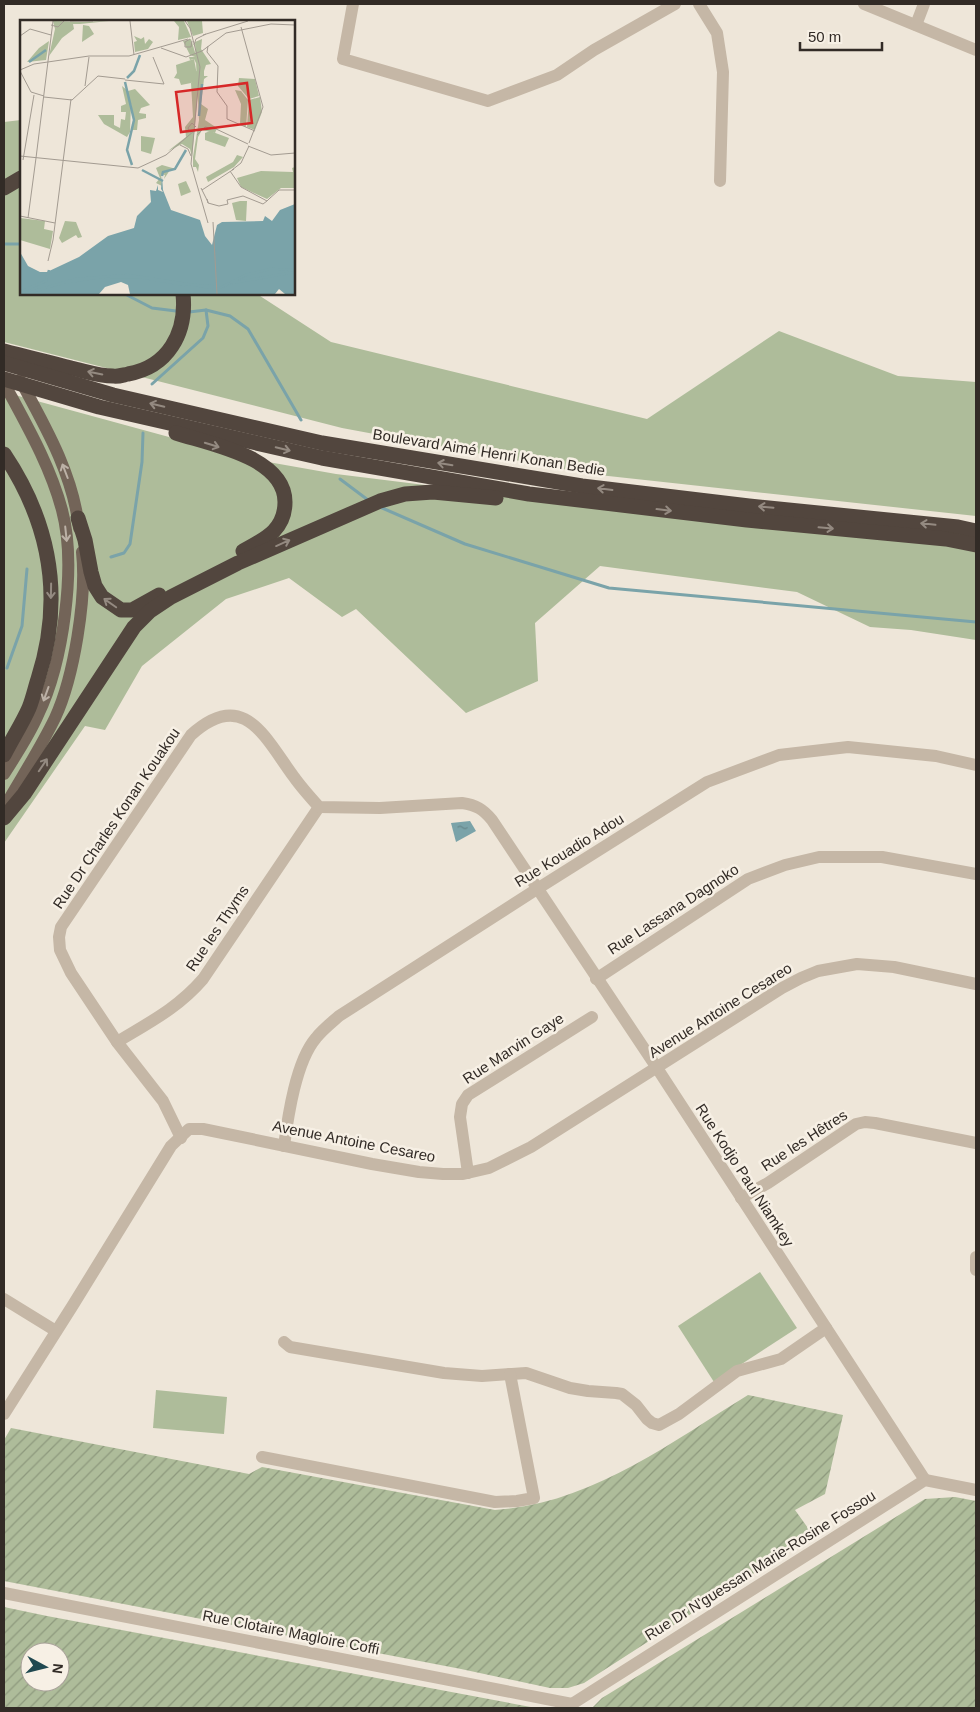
<svg xmlns="http://www.w3.org/2000/svg" width="980" height="1712" font-family="Arial,sans-serif">
<style>
.green{fill:#aebc9a}
.garden{fill:url(#garden-furrows);fill-rule:evenodd}
.water{fill:url(#water-ripples)}
.lines{fill:none;stroke-linecap:round;stroke-linejoin:round}
.stream{stroke:#7aa3a9;stroke-width:3}
.minor{stroke:#c5b7a6;stroke-width:12}
.major{stroke:#736458;stroke-width:12}
.highway{stroke:#52463e;stroke-width:15}
.oneway{stroke:#948a81}
.oneway2{stroke:#bcb1a6}
.labels{text-anchor:middle;dominant-baseline:central;stroke-width:5;stroke-linejoin:round;paint-order:stroke}
.street-label{font-size:15px;fill:#322b26;stroke:#f7f0e5}
.inset-river{fill:none;stroke:#7aa3a9;stroke-width:2.5}
.inset-road{fill:none;stroke:#a39b91;stroke-width:1}
.view{fill:#d62828;fill-opacity:0.15;stroke:#d62828;stroke-width:2.5}
.inset-edge{fill:none;stroke:#322b26;stroke-width:2.5}
</style>
<defs>
<pattern id="garden-furrows" width="10" height="10" patternUnits="userSpaceOnUse" patternTransform="scale(1.25)"><rect width="10" height="10" fill="#aebc9a"/><path d="M-1 1l2-2M0 10L10 0M9 11l2-2" fill="none" stroke="#8e997d"/></pattern>
<pattern id="water-ripples" width="26" height="14" patternUnits="userSpaceOnUse" patternTransform="scale(1.25)"><rect width="26" height="14" fill="#7aa3a9"/><path d="M2 4q2-2 4 0t4 0M15 11q2-2 4 0t4 0" fill="none" stroke="#658589"/></pattern>
</defs>
<rect width="100%" height="100%" fill="#eee6d9"/>
<g class="green">
<path d="M21,120V294H257L331,342L647,419L779,331L898,376L976,382V516L590,474L342,428L4,342V122Z"/>
<path d="M4,392L246,458L336,474L587,505L976,547V640L911,630L870,627L797,592L600,566L535,623L538,681L466,713L356,609L342,617L289,578L226,599L142,666L105,730L85,726L4,843Z"/>
<path d="M760,1272L797,1328L714,1382L678,1326Z"/>
<path d="M156,1390L227,1397L224,1434L153,1428Z"/>
</g>
<g class="garden">
<path d="M748,1395L843,1415L825,1494L795,1510L813,1535L584,1683L568,1688H550L461,1669L4,1581V1440L11,1428L249,1474L262,1467L495,1510C590,1504 670,1443 748,1395Z"/>
<path d="M955,1497L976,1501V1708H592L602,1698L925,1499Z"/>
<path d="M4,1607L47,1616L536,1708H4ZM30,1652H60V1682H30Z"/>
</g>
<path class="water" d="M470,821L476,831L456,842L451,823Z"/>
<g class="lines">
<g class="stream">
<path d="M4,244H21"/>
<path d="M125,294L152,308L176,311"/>
<path d="M189,312L206,310L230,316L248,329L301,420"/>
<path d="M152,384L203,338L208,326L206,310"/>
<path d="M340,479L368,500"/>
<path d="M380,507L465,544L609,588L976,622"/>
<path d="M111,557L124,553L130,544L142,462L143,433"/>
<path d="M7,668L22,626L27,569"/>
</g>
<g class="minor">
<path d="M353,4L343,59L488,101L557,75L594,50L675,4"/>
<path d="M699,4L717,33L723,72L720,181"/>
<path d="M864,4L976,50"/>
<path d="M916,25L924,4"/>
<path d="M596,979L748,879L785,865L819,857H882L976,874"/>
<path d="M117,1042C150,1022 178,1008 203,979L319,807"/>
<path d="M181,1138L163,1101L117,1042L71,973L60,950L59,937L61,927L191,735C244,687 265,738 294,777C301,787 310,797 319,807L380,808L462,803C476,805 483,809 492,820L657,1068L925,1480"/>
<path d="M284,1146C288,1116 296,1061 316,1038C322,1030 331,1023 339,1016L537,889L707,782L779,755L848,747L936,756L976,765"/>
<path d="M468,1173L460,1117L462,1104L468,1095L592,1017"/>
<path d="M741,1198L768,1183L856,1124L865,1122L875,1123L976,1143"/>
<path d="M976,1257V1270"/>
<path d="M4,1299L56,1331"/>
<path d="M284,1342L290,1347L444,1373L482,1376L526,1373L570,1388L588,1391L616,1393L622,1394L636,1405L647,1419L652,1423L659,1425L679,1414L737,1371L781,1359L826,1328"/>
<path d="M4,1414L73,1305L171,1146L189,1129H203L372,1164L419,1172L443,1174H463L489,1168L531,1147L782,988L801,978L818,971L857,964L894,967L976,984"/>
<path d="M262,1457L495,1502L517,1501L534,1498L510,1374"/>
<path d="M4,1593L572,1704"/>
<path d="M572,1704L925,1480L976,1490"/>
</g>
<g class="major">
<path d="M20,380C45,426 73,474 79,528"/>
<path d="M4,383C26,424 50,465 62,510C77,566 63,663 38,715C29,736 16,755 4,774"/>
<path d="M4,808C21,778 40,749 55,718C74,677 87,597 82,552"/>
</g>
<g class="highway">
<path d="M4,188L21,178"/>
<path d="M4,351C26,357 49,362 71,368C85,371 99,376 113,376C118,377 123,375 128,374C168,367 187,333 183,294"/>
<path d="M4,363L113,395L322,443L582,486L749,506L958,527L976,531"/>
<path d="M4,379L99,407L322,458L529,494L747,520L946,539L976,545"/>
<path d="M176,433C210,444 285,457 285,502C285,530 265,539 243,551"/>
<path d="M4,454C51,524 64,598 38,679C35,688 33,698 29,708C22,724 12,739 4,755"/>
<path d="M78,518L85,540L91,572L95,586L102,597L121,610H132L159,595"/>
<path d="M4,818L24,794L134,627L150,611L171,597L238,563L380,501L405,494L433,492L496,498"/>
</g>
</g>
<defs><path id="oneway-shaft" d="M-6 0H5M1.5-3L5.5 0L1.5 3" fill="none" stroke-width="1.6" stroke-linecap="round" stroke-linejoin="round" transform="scale(1.25)"/></defs>
<g class="oneway">
<use href="#oneway-shaft" transform="translate(95 373) rotate(-169)"/>
<use href="#oneway-shaft" transform="translate(157 405) rotate(-167)"/>
<use href="#oneway-shaft" transform="translate(212 445) rotate(17)"/>
<use href="#oneway-shaft" transform="translate(283 449) rotate(13)"/>
<use href="#oneway-shaft" transform="translate(445 464) rotate(-171)"/>
<use href="#oneway-shaft" transform="translate(605 489) rotate(-173)"/>
<use href="#oneway-shaft" transform="translate(766 507) rotate(-175)"/>
<use href="#oneway-shaft" transform="translate(664 510) rotate(7)"/>
<use href="#oneway-shaft" transform="translate(928 524) rotate(-174)"/>
<use href="#oneway-shaft" transform="translate(826 528) rotate(5)"/>
<use href="#oneway-shaft" transform="translate(283 543) rotate(-24)"/>
<use href="#oneway-shaft" transform="translate(51 591) rotate(91)"/>
<use href="#oneway-shaft" transform="translate(110 603) rotate(-145)"/>
<use href="#oneway-shaft" transform="translate(43 765) rotate(-56)"/>
</g>
<g class="oneway2">
<use href="#oneway-shaft" transform="translate(65 471) rotate(-111)"/>
<use href="#oneway-shaft" transform="translate(66 534) rotate(84)"/>
<use href="#oneway-shaft" transform="translate(46 694) rotate(110)"/>
</g>
<g class="labels">
<g class="street-label">
<text transform="translate(489 452) rotate(9)">Boulevard Aimé Henri Konan Bedie</text>
<text transform="translate(116 818) rotate(-56)">Rue Dr Charles Konan Kouakou</text>
<text transform="translate(569 850) rotate(-32)">Rue Kouadio Adou</text>
<text transform="translate(673 909) rotate(-33)">Rue Lassana Dagnoko</text>
<text transform="translate(217 928) rotate(-56)">Rue les Thyms</text>
<text transform="translate(720 1010) rotate(-32)">Avenue Antoine Cesareo</text>
<text transform="translate(513 1048) rotate(-33)">Rue Marvin Gaye</text>
<text transform="translate(804 1140) rotate(-33)">Rue les Hêtres</text>
<text transform="translate(354 1141) rotate(11)">Avenue Antoine Cesareo</text>
<text transform="translate(745 1175) rotate(57)">Rue Kodjo Paul Niamkey</text>
<text transform="translate(760 1565) rotate(-32)">Rue Dr N'guessan Marie-Rosine Fossou</text>
<text transform="translate(291 1632) rotate(11)">Rue Clotaire Magloire Coffi</text>
</g>
</g>
<g transform="translate(20 20)">
<rect width="275" height="275" fill="#eee6d9"/>
<path d="M33,1L63,2L89,1L60,4L61,8L60,4H53L54,9L42,18L29,36L35,9ZM154,1H164L171,17L158,20L159,7ZM167,1H182L183,13L173,16ZM171,19L180,49L172,137L170,129L162,124L148,131L166,117L165,107L173,97L171,63L178,47L174,39L170,40L169,37H175L170,35L163,21ZM182,19L181,29L191,44L186,45L184,51V56H188L184,59L181,84L188,89L185,100L197,108L195,113L182,110L178,117L175,139L179,145L178,152L176,147H173V137L179,100L175,22ZM29,21L26,40L7,42L19,28ZM102,66L108,71L115,69L130,85L121,88L119,93L126,94V98L118,100L117,110H111L114,99L111,84L110,112L107,117L84,104L78,95H94V105L100,108L101,99L105,100L106,92H101V86L106,84ZM275,147V168H261L247,179L221,167L217,158L241,151L273,152L272,148ZM45,201L56,202L62,217L58,218L56,215L42,223L39,218Z" fill="#aebc9a"/>
<path d="M63,5L69,6L74,14L62,22ZM114,16L121,19L124,17L125,24L129,19L133,22L128,29L115,32L114,22L117,21ZM174,39L177,55L171,63L161,65L159,59L154,58L157,53L156,45ZM121,116L135,118L131,134L121,131Z" fill="#aebc9a"/>
<path d="M142,145L156,149L150,150L144,159L145,155L141,154L142,166L136,163L140,158L136,148Z" fill="#aebc9a"/>
<path d="M219,58L235,59L239,76L229,79L218,66ZM215,70L221,71L228,80L226,107L220,104L221,84ZM240,77L242,92L235,110L227,107L229,80ZM190,111L209,118L205,127L185,120V113ZM217,135L223,137L214,147L188,162L186,157L213,142ZM166,161L171,172L161,176L158,164ZM220,181H227L226,201L216,200L212,183ZM0,198L25,201L24,209L33,211L30,229L0,220Z" fill="#aebc9a"/>
<path d="M142,156L143,170L151,190L180,200L185,216L192,225L197,205L202,202L243,201L245,196L252,201L260,190L275,184V274H265L259,269L255,274H110L108,265L101,262L85,267L79,274H0V232L8,246L20,252H27L59,237L88,216L114,208L117,196L131,182L130,170L136,171L138,165V170L143,172L141,169Z" fill="#7aa3a9"/>
<path class="inset-river" d="M9,42L26,30M107,58L114,51L120,35M105,62L114,100L107,130L112,145M179,96L182,64M122,150L143,161M142,156L143,152L155,149L166,130M90,257H119L165,265M48,262L81,257M212,263L275,252M174,265L193,266M200,268L226,255L250,249L275,250M0,272L26,261L29,250M5,274L56,259L108,255L193,268"/>
<path class="inset-road" d="M50,1H73M110,1L114,35M165,1L170,8L180,47L171,144L188,203M31,5L38,7L44,1M221,7L243,87L229,123M183,15L228,1M0,16L10,9L31,15M170,19L165,22V27H171L172,21M174,25L176,19L186,14M188,26L187,32L198,46L197,72L207,86V99L235,111M141,28L166,37L182,31L206,13L251,4L275,5M0,50L14,44L69,36H109L168,19M0,51L11,72L24,76M105,60L144,64L133,37M65,66L69,37M24,77L52,80L78,56L105,59M194,108L228,124M175,111L170,112L168,108L172,103L176,107M177,115L185,107L195,109M160,125L168,129L171,136M228,126L251,135L275,133M0,136L118,148L146,135L174,111M16,138L33,1M3,140L14,75M212,150L221,143L229,126M210,151L221,167L247,181L251,177M181,168L188,182V183L187,179M182,170L214,149M249,179L259,170H275M188,183L199,186L208,184L207,180L223,176L243,184L247,181M0,196L35,203M8,198L16,138M193,202L197,274M28,241L33,220L51,79"/>
<path class="view" d="M227,63L232,103L161,112L156,72Z"/>
<rect width="275" height="275" class="inset-edge"/>
</g>
<rect width="980" height="1712" fill="none" stroke="#322b26" stroke-width="10"/>
<g transform="translate(45 1667) rotate(97)"><circle r="24" fill="#f7f0e5" stroke="#a8a199"/>
<path d="M0-4L9 19L0 12L-9 19Z" fill="#204850"/>
<text y="-8" font-size="14" font-weight="bold" text-anchor="middle" fill="#322b26">N</text>
</g>
<path d="M800 42v8h82v-8" fill="none" stroke="#322b26" stroke-width="2.5"/>
<text x="808" y="42" font-size="15" fill="#322b26" stroke="#f7f0e5" stroke-width="4" paint-order="stroke">50 m</text>
</svg>
